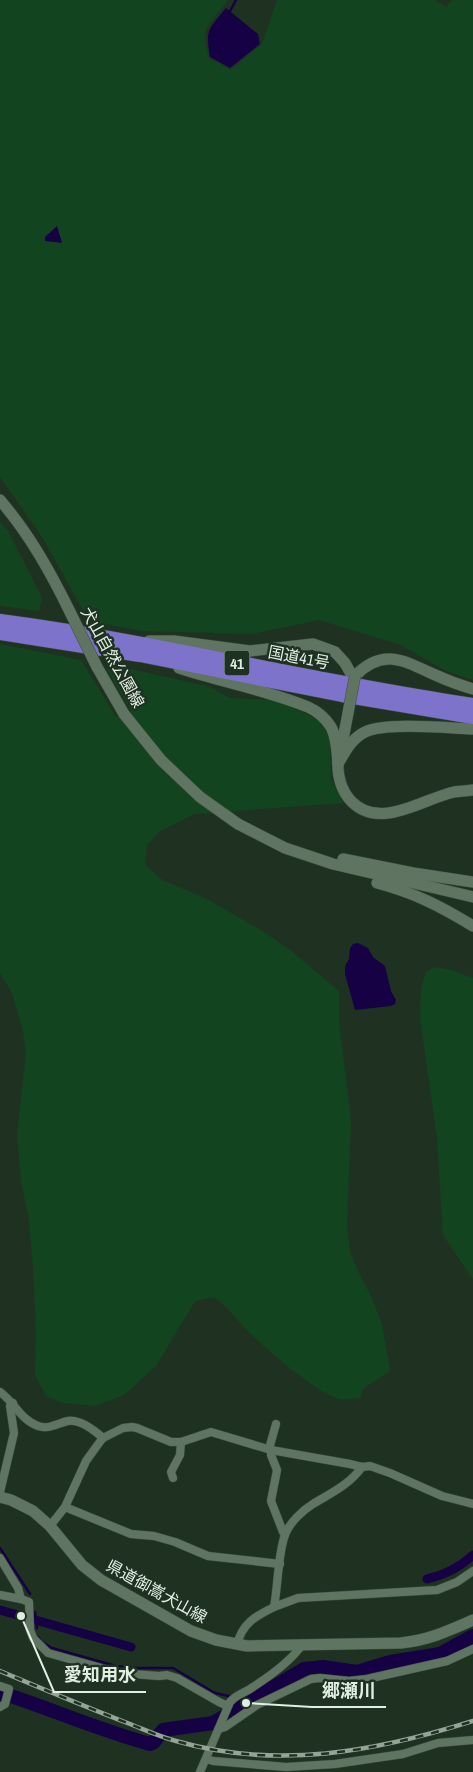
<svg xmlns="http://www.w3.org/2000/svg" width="473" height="1772" font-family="'Archivo Narrow','Noto Sans JP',sans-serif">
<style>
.green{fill:#134420}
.water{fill:#170145}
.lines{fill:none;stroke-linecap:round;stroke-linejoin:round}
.stream{stroke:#170145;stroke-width:2.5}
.canal{stroke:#170145;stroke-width:9}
.river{stroke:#170145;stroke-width:14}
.street-casing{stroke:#3c4d3f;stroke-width:9}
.secondary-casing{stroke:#3c4d3f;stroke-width:12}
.highway-casing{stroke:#3c4d3f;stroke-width:15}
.street{stroke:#5f7562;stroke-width:8}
.secondary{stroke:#5f7562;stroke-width:11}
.highway{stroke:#7d73ca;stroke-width:14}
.rail-casing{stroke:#95a497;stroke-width:4.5}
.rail{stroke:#1f3222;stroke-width:2.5;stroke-dasharray:8;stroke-linecap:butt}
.secondary-bridge-casing{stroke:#3c4d3f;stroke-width:12;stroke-linecap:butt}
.secondary-bridge{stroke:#5f7562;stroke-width:11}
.labels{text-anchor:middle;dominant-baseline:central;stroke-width:5;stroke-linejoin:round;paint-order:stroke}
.shield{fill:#1f3222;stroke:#a8b6a9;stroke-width:1}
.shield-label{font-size:15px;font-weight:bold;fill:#e2eee3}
.street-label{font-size:16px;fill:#e2eee3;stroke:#1f3222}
.leader{fill:none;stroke:#e2eee3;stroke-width:2}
.callout-dot{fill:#e2eee3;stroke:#1f3222;stroke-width:2}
.callout-label{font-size:18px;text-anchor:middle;font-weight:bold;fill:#e2eee3;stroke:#1f3222;stroke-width:5;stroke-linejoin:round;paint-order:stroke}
</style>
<rect width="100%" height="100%" fill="#1f3222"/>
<g class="green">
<path d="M0,0H228L206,29L205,39L208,57L230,70L262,44L277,0H435L446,7L452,0H473V680L444,670L401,645L319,620L252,634L142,631L89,621L44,540L0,477Z"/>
<path d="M0,522L8,531L42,598L39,611L0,606Z"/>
<path d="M0,644L81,660L116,717L131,711L107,670L113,665L210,687L230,698L275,700L319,720L330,738L331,779L343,803L194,814L160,831L147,845L145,864L162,880L205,898L261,930L290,950L339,991V1022L351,1120L347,1225L350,1252L359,1273L371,1296L382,1324L390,1371L364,1388L360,1398C354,1398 346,1400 340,1399C316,1393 262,1346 244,1327C234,1316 226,1306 214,1297L195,1301L156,1366L124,1395L95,1406L63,1403L46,1396L35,1375L36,1329L33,1268L29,1221L21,1180L17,1135L26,1054L23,1031L12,993L0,973Z"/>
<path d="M435,967L451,970L473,978V1279L443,1235L437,1137L420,1018L421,988L426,972Z"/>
</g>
<g class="water">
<path d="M226,8L258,34L260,44L230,68L210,57C205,29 209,29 226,8Z"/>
<path d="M57,226L62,243L45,241V237Z"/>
<path d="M358,943L368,948L373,957L385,966L391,991L396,1000L395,1004L391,1006L355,1010L345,974V966L349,959L350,948L353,944Z"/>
</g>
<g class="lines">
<g class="stream">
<path d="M229,13L236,0"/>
<path d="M0,1548L30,1594"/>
<path d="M35,1612L37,1628"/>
<path d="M38,1637L42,1642L52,1648L116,1666L137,1668H173L215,1693L233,1697"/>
<path d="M0,1693H2L0,1701"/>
<path d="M238,1698L242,1699L246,1703"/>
</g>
<g class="canal">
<path d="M427,1579C445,1575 459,1568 473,1555"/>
<path d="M0,1610L131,1647"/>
</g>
<path class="river" d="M2,1693C51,1709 99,1730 150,1744L154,1742L163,1730L213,1723L304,1669L323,1667L357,1672L390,1662L440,1654L473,1636"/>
<defs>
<g id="street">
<path d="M0,1392C14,1402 21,1420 38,1426C49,1430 58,1423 68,1421C80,1419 94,1430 103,1438"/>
<path d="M269,1449L276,1424"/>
<path d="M271,1450V1455L277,1470L271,1501L283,1532L285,1534"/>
<path d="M173,1478L171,1472L180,1455L181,1442"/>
<path d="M0,1492L14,1433L10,1406L13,1403"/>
<path d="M65,1507L131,1534L154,1536L175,1542L208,1556L280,1564"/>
<path d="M50,1526L65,1507L86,1461L99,1443L103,1438L123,1428L132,1427L137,1428L171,1442H181L211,1432L271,1450L350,1464L362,1467L370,1466L390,1473L442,1496L473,1504"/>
<path d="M0,1558L18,1588L21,1599L29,1602L30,1630L33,1638L48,1653L119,1673L159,1676L167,1675L177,1678L219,1702L228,1706"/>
<path d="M0,1595L21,1599"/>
<path d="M274,1607L298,1598L437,1590L457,1582L473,1571"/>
<path d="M237,1645C242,1623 256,1616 274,1607C278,1586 278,1553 285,1535C289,1523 303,1510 313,1504C331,1493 349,1485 362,1467"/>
<path d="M0,1686L9,1689L5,1704L0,1707"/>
<path d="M219,1729L225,1727L257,1705L311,1679L320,1678L349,1681L367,1679L447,1661L473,1649"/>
<path d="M206,1759L213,1761L286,1767L335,1764L403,1754L438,1743L473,1740"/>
<path d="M200,1772L230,1702C238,1693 244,1694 253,1687C270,1676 290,1662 302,1645"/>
</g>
<g id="secondary">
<path d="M0,500C30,535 51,573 71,614"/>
<path d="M149,641H174L250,651L313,644L335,652L345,663L350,672L352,678"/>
<path d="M97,667L124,714L161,760L200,797L238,824L285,848L333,864L473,897"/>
<path d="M179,668C222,682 267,690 308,707C317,711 326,719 331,727C337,738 337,752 338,764"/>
<path d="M355,676C382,648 403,660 433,674C446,680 459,685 473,689"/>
<path d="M340,755L345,729"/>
<path d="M338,758C337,774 340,789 351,801C380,831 422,799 454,792C460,791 467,791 473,790"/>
<path d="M338,764C345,752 351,739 365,732C386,722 448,728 473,729"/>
<path d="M343,859L413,873L473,882"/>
<path d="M377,883C415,893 440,906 473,926"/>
<path d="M0,1497L11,1500L33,1511L50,1526L82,1565L101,1580L191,1631L216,1640L247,1646L401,1643C429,1640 448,1631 473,1620"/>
</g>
<g id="highway">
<path d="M0,621C159,642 314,682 473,705"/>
<path d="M0,633L140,655L342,695L473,717"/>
</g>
</defs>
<use href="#street" class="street-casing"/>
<use href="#secondary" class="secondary-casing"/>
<use href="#highway" class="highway-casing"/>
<use href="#street" class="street"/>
<use href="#secondary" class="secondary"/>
<use href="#highway" class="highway"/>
<defs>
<path id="rail" d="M0,1671C43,1689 86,1707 130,1724C145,1730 160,1737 176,1741C277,1770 375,1752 473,1721"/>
</defs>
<use href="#rail" class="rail-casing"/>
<use href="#rail" class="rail"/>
<defs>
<g id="secondary-bridge">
<path d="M71,614L97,667"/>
<path d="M345,729L355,676"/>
</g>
</defs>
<use href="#secondary-bridge" class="secondary-bridge-casing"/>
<use href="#secondary-bridge" class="secondary-bridge"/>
</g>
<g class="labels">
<rect class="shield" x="224.5" y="650.5" width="25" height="25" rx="4"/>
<g class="shield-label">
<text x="237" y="663">41</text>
</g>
<g class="street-label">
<text transform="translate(113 657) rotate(61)">犬山自然公園線</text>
<text transform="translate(299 657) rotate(11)">国道41号</text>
<text transform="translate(157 1591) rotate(29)">県道御嵩犬山線</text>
</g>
</g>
<path class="leader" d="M21 1616L54 1692H146M246 1703L312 1707H386"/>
<g class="callout-dot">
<circle cx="21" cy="1616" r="5"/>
<circle cx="246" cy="1703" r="5"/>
</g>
<g class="callout-label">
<text x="100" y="1681">愛知用水</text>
<text x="349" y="1697">郷瀬川</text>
</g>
</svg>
